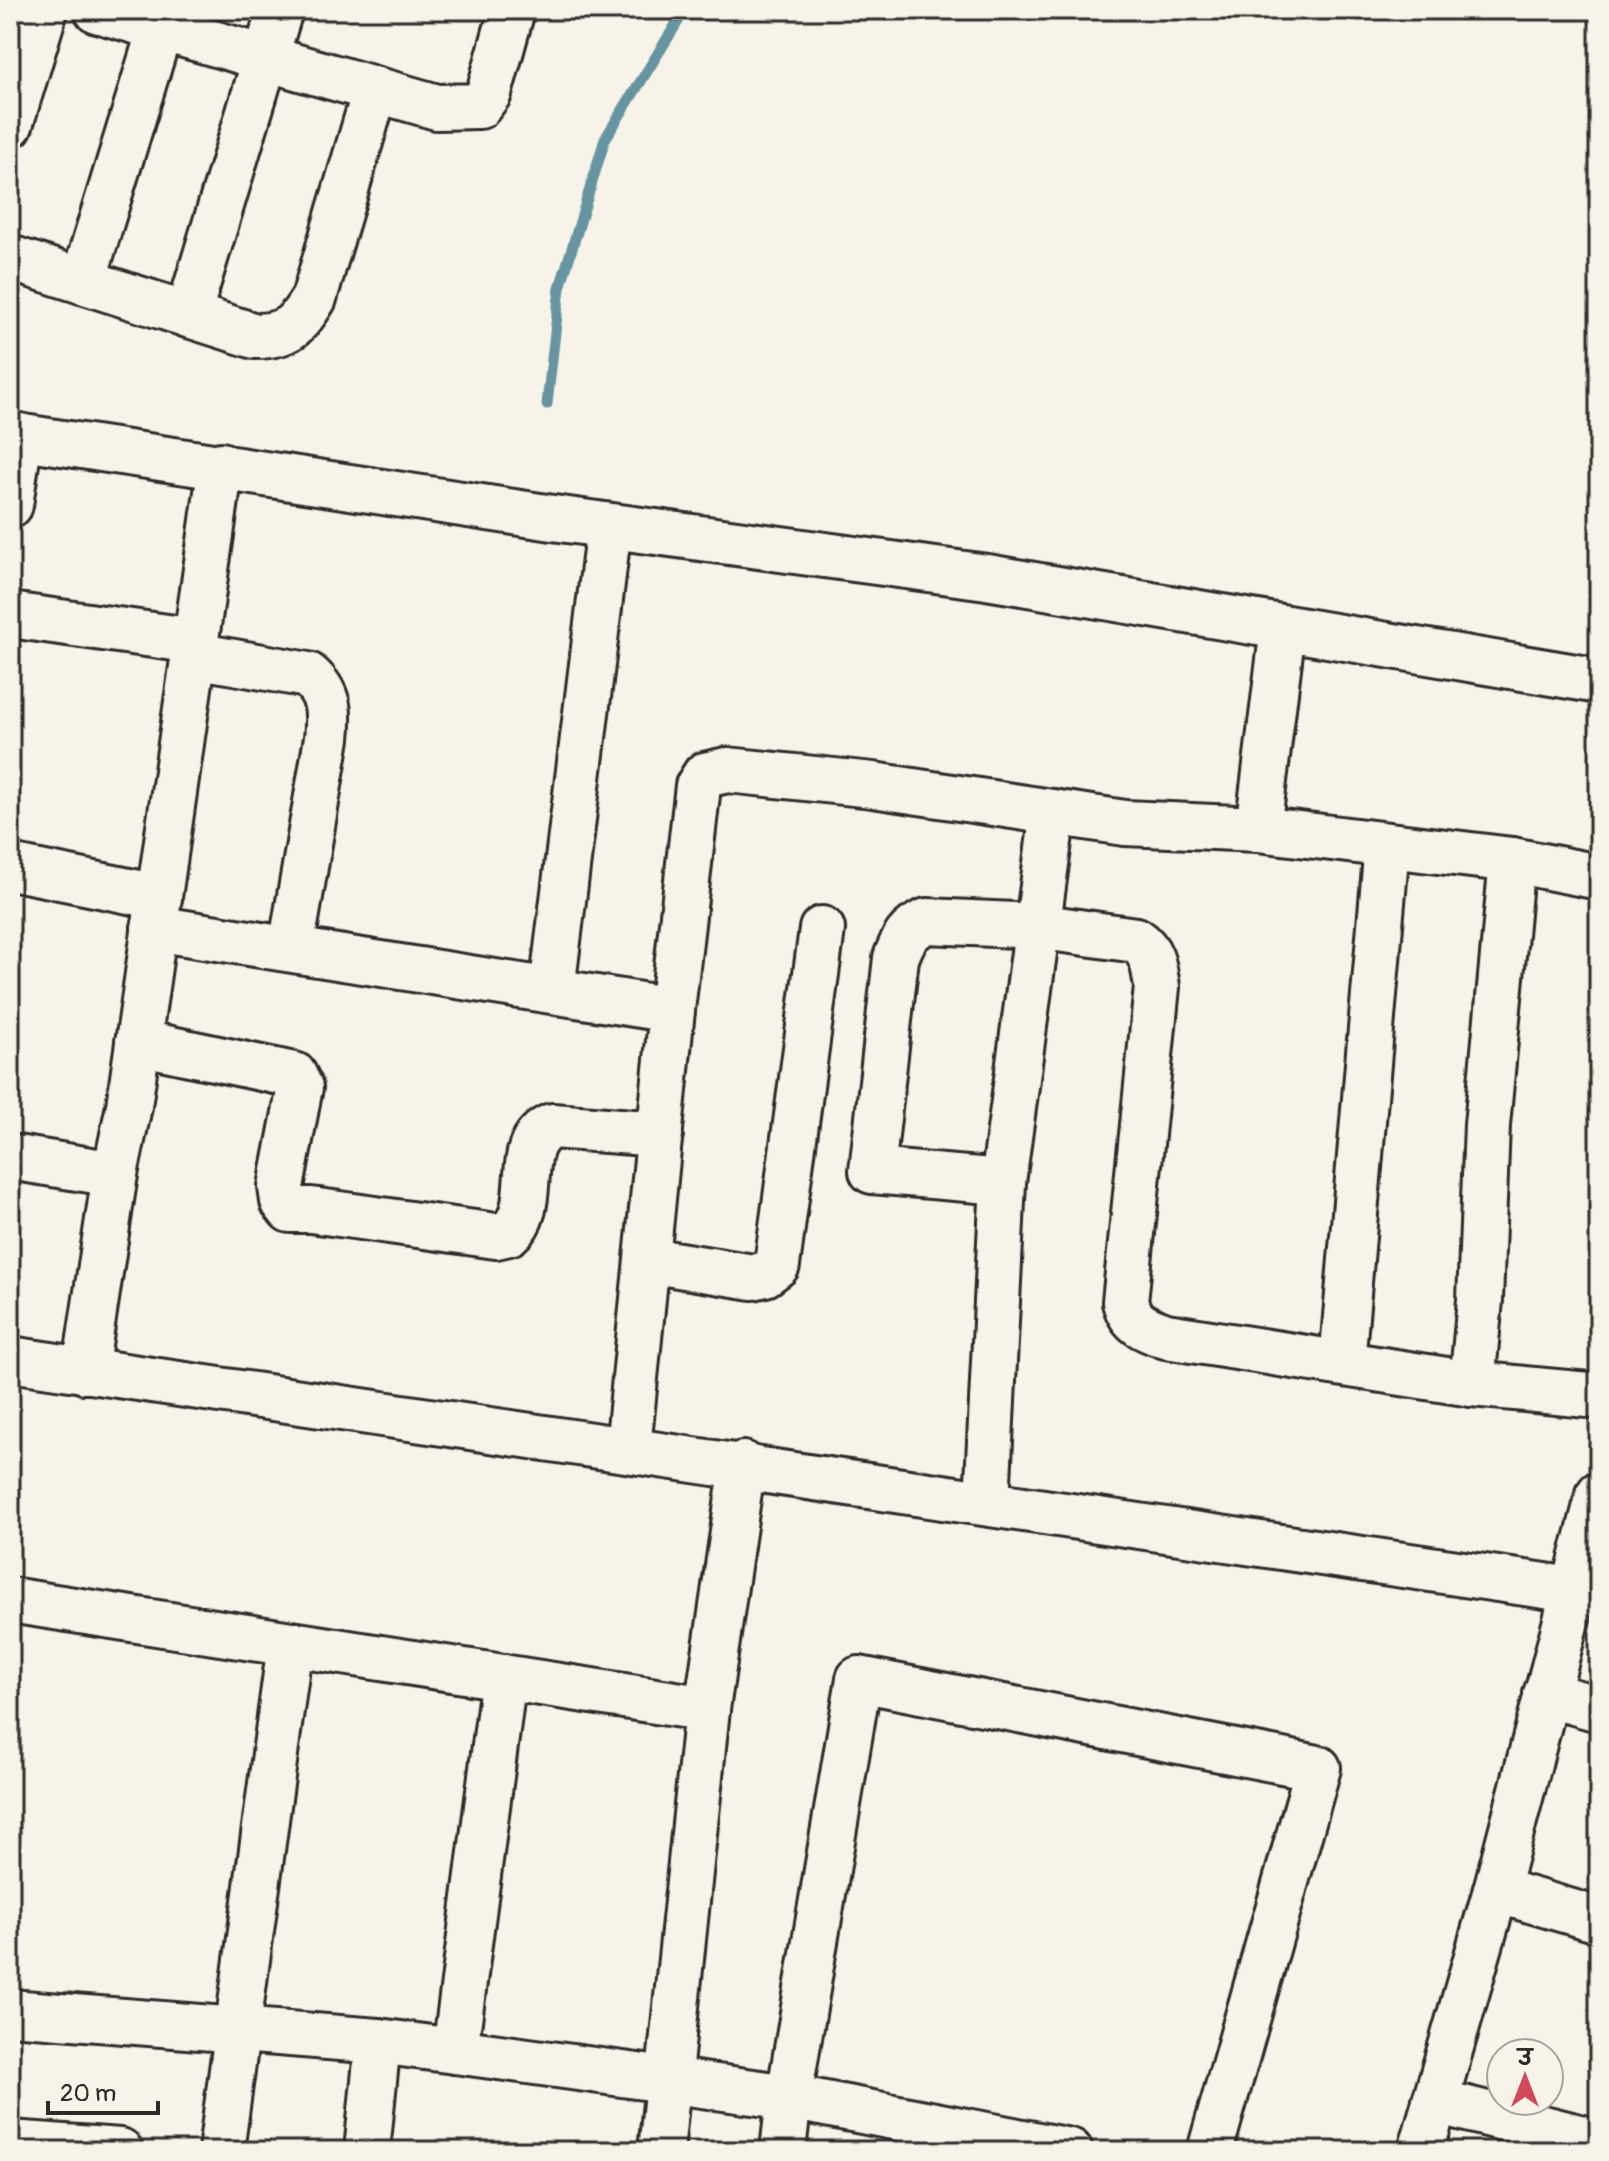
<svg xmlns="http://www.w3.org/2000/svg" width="1609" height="2161" font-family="Pangolin,'Playpen Sans Deva',sans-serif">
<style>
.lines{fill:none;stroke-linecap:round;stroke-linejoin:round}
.stream{stroke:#6694a0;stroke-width:11}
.minor-casing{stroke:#2b2b2b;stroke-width:50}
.minor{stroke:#f7f3e8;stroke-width:44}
</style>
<rect width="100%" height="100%" fill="#f7f3e8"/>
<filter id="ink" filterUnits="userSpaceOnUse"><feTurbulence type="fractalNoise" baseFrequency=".0125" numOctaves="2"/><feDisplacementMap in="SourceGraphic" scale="16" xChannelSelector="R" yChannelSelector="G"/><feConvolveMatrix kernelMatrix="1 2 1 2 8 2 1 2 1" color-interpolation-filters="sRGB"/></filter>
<g filter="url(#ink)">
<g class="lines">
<path class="stream" d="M547,404L560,288L605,139L685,10"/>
<defs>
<g id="minor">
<path d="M97,10L437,107L479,106L489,93L512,10"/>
<path d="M10,125L45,10"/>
<path d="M10,258L255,336C287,336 298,325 314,298L375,91"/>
<path d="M83,281L166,10"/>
<path d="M188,315L280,10"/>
<path d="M10,435L553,518L987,577L1599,681"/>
<path d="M10,505L20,436"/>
<path d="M10,615L196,641"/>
<path d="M1283,628L1258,829L1512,860L1599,877"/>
<path d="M194,655L308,675C329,693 330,711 327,738L291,949"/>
<path d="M1512,860L1487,1125L1480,1300L1472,1384L1599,1396"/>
<path d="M10,867L159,897"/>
<path d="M154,928L672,1010L698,786L705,775L727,770L873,785L1125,823L1258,829"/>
<path d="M552,990L609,526"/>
<path d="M138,1042L294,1075L300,1087L281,1187L283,1201L290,1210H311L496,1236L509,1233C541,1206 510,1144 552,1126L660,1134"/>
<path d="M10,1157L115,1174L129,1106L221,465"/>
<path d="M1003,1182L872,1171L896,958C903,939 908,929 927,921L1036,926L1136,940C1153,951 1154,968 1157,987L1125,1302C1131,1324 1146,1329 1166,1336L1472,1384"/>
<path d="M648,1260L753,1277L765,1274L777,1265L822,929"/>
<path d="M10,1359L1572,1590"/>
<path d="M1342,1363L1387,845"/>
<path d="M85,1371L115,1174"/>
<path d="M628,1448L672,1010"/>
<path d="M987,1501L1003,1182L1053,812"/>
<path d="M10,1600L707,1709L743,1464"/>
<path d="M1546,1694L1599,1709"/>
<path d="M1496,1890L1599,1920"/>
<path d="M10,2012L378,2041L455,2051L789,2097L1070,2151"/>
<path d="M455,2051L504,1677"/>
<path d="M1435,2101L1599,2142"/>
<path d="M10,2143L120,2151"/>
<path d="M221,2151L290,1644"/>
<path d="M367,2151L378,2041"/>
<path d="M661,2151L707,1709"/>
<path d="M783,2151L789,2097L859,1679L1318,1768L1210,2151"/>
<path d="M1421,2151L1496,1890L1599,1494"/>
</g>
</defs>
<use href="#minor" class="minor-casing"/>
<use href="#minor" class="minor"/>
</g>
</g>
<rect width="1609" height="2161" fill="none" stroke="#f7f3e8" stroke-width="40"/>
<rect x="20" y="20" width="1569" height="2121" fill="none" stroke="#2b2b2b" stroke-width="3" filter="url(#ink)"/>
<g transform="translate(1525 2077)"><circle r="38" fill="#f7f3e8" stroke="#a5a39c" stroke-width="2"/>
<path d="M0-6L14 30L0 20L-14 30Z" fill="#d1495b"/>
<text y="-12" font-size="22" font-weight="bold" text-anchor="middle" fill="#2b2b2b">उ</text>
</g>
<path d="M48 2101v12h110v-12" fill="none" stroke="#2b2b2b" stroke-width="4"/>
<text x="60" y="2101" font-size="24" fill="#2b2b2b" stroke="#f7f3e8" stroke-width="6" paint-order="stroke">20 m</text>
</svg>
